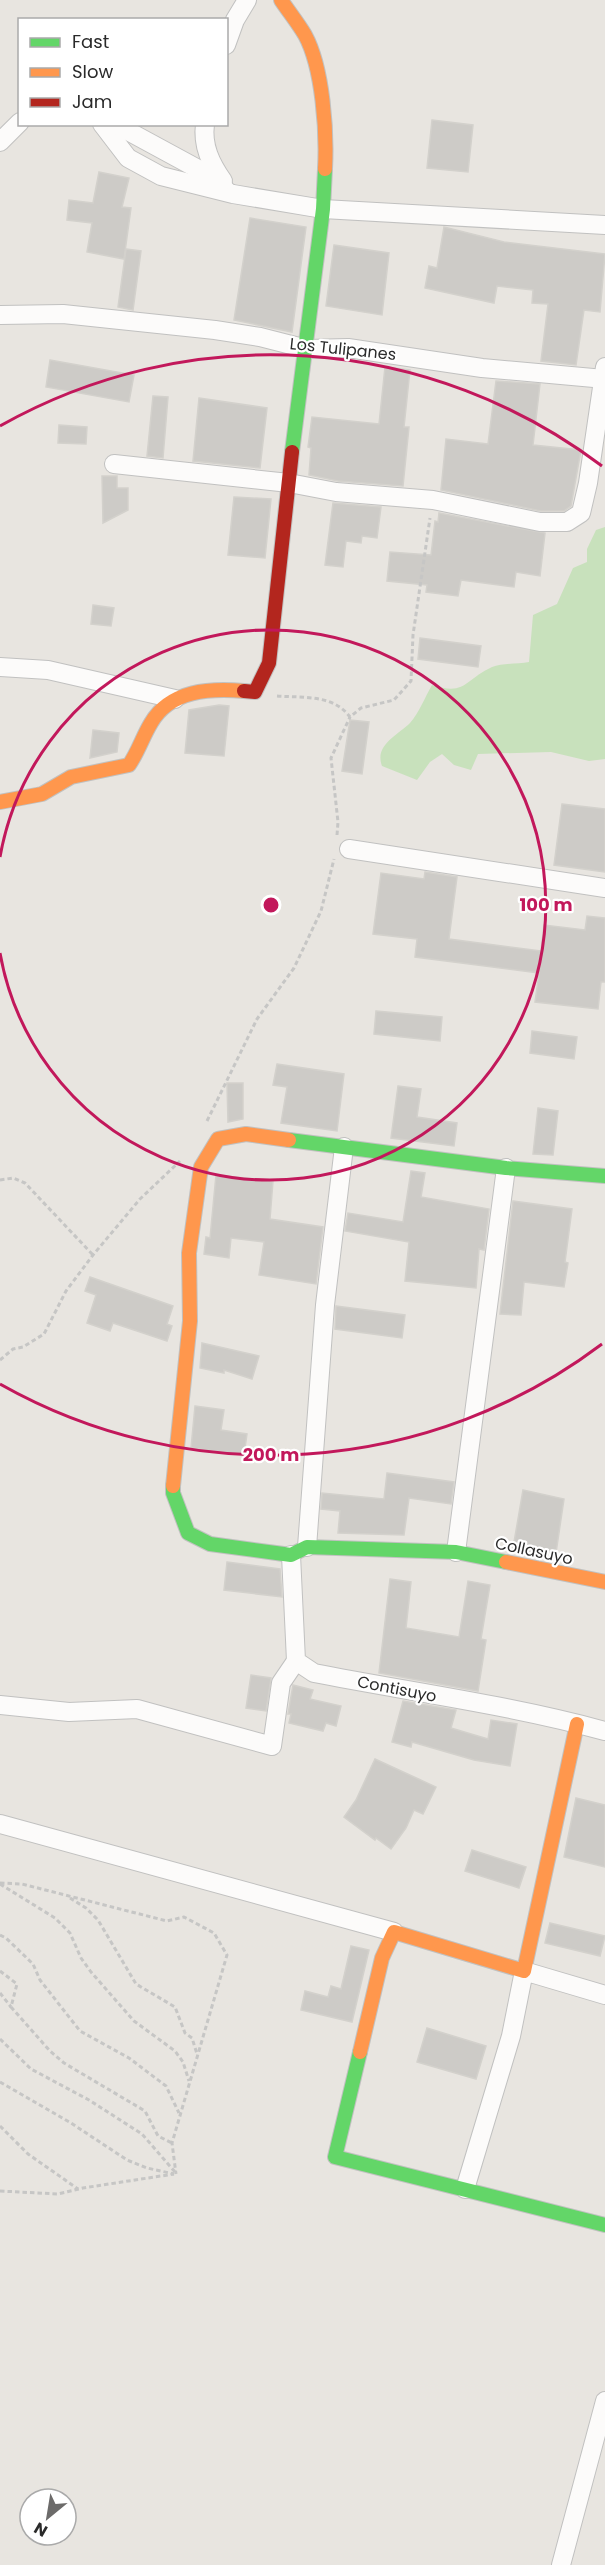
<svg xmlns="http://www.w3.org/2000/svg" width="605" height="2565" font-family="Poppins,sans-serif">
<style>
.green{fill:#c8e1bc}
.building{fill:#cdcbc7;stroke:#d3d1cc;stroke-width:1.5}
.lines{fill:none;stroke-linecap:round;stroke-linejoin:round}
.street-casing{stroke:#c1c1c0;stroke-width:20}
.fast-casing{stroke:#c1c1c0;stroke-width:16}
.slow-casing{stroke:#c1c1c0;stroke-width:16}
.jam-casing{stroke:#c1c1c0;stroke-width:16}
.path{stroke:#c6c6c5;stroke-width:3;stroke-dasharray:4.5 3;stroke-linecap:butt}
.street{stroke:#fcfbfa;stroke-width:18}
.fast{stroke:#63d668;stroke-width:14}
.slow{stroke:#ff974d;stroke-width:14}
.jam{stroke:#b3261e;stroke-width:14}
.ring{fill:none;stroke:#c2185b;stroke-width:3}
.labels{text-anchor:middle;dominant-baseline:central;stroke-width:4.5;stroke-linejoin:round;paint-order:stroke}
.street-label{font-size:16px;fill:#2a2a2a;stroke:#fff}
.centre{fill:#c2185b;stroke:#fff;stroke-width:3}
.ring-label{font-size:18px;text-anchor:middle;font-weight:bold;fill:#c2185b;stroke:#fff;stroke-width:4.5;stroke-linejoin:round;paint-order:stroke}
</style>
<rect width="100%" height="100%" fill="#e8e5e0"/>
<path class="green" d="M605,527V759L589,761L551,752L478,754L471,770L454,765L442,754L430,762L417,780L382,766C374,745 398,735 410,723C419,713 425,697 432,685C466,696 464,680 492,667C502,663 518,664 529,662L533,615L557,604L573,568L587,562V549L596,530Z"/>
<g class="building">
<path d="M432,120L473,125L468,172L427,168Z"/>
<path d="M99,172L129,178L122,207L131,208L124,259L87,252L92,223L67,220L69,200L93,203Z"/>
<path d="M250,218L306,227L292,332L234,320Z"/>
<path d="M444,227L504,242L605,254L600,312L584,310L576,365L541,361L548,304L532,303L533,290L497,286L494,303L425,288L429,266L437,268Z"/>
<path d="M334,245L389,253L382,315L326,306Z"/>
<path d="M126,249L141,251L133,310L118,307Z"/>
<path d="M50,360L134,375L129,402L46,387Z"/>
<path d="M385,367L410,370L404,427H409L403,486L338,481L309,475L311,448L308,447L312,417L379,424Z"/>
<path d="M496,381L540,384L533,445L581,450L571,506L564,511H541L441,490L446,439L488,444Z"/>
<path d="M153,396L168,397L163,458L147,456Z"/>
<path d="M199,398L267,408L260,468L193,461Z"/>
<path d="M59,425L87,427L86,444L58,443Z"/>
<path d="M102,476H117V488H128V510L103,523Z"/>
<path d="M234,497L271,499L265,558L228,555Z"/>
<path d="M333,503L381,507L377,538L362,536L361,543L346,541L343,567L325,565Z"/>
<path d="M439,513L545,533L540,576L516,572L514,587L461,580L458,596L426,592L427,585L387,581L390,552L431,555L435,521L438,522Z"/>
<path d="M93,605L114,608L111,626L91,624Z"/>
<path d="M420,638L481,646L478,667L418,659Z"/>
<path d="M219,705L229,706L224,756L185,753L189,710Z"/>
<path d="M350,720L369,722L362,774L342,771Z"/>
<path d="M93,730L119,733L117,752L90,758Z"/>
<path d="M562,804L605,809V872L554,865Z"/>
<path d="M425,872L457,877L449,939L541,951L544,925L585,930L587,916L605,918V982H601L598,1009L535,1002L539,973L415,957L417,939L373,934L381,873L424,879Z"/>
<path d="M376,1011L442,1017L440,1041L374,1034Z"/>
<path d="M532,1031L577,1037L574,1059L530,1053Z"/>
<path d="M277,1064L344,1074L337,1131L281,1123L287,1087L273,1085Z"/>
<path d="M227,1083H243V1119L228,1122Z"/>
<path d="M398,1086L421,1089L417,1117L457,1123L454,1146L391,1138Z"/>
<path d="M538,1108L558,1111L553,1155L533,1154Z"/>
<path d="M411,1171L425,1173L421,1197L489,1209L484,1250L479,1249L476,1288L405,1281L409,1242L345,1231L348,1213L403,1222Z"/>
<path d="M216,1175L273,1181L270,1219L323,1227L316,1284L259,1275L264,1242L231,1238L229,1258L204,1254L206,1237L210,1238Z"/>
<path d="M513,1201L572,1209L565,1262L568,1263L564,1287L524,1282L521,1315L500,1314Z"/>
<path d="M90,1277L173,1306L167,1324L172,1326L167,1341L113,1323L110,1331L87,1323L96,1295L85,1291Z"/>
<path d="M336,1306L405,1315L402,1338L335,1329Z"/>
<path d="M202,1343L259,1356L252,1379L224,1370V1373L200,1368Z"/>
<path d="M195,1406L224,1410L221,1430L247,1434L244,1455L191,1448Z"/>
<path d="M387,1473L454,1482L451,1504L409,1498L404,1535L338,1533L340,1511L321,1509L322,1493L384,1499Z"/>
<path d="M523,1490L564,1499L556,1553L536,1550L535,1553L513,1548Z"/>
<path d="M227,1562L280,1569L282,1597L224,1590Z"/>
<path d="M390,1579L411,1582L406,1628L459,1637L468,1581L490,1585L481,1639L486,1640L478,1691L379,1673Z"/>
<path d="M251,1675L271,1678L266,1711L246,1708Z"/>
<path d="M293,1685L313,1690L310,1699L341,1706L336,1726L326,1723L323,1731L289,1723L291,1714H288Z"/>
<path d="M403,1701L456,1710L451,1728L488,1739L491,1720L517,1724L510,1766L474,1760L412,1742L411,1747L392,1742Z"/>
<path d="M375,1759L436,1787L423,1814L414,1810L406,1828L391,1849L376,1838L375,1840L344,1817L356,1800Z"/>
<path d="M576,1798L605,1805V1867L564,1857Z"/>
<path d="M472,1850L526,1867L519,1888L465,1871Z"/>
<path d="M550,1923L605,1936L600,1956L545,1943Z"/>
<path d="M351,1946L369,1950L352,2022L301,2010L305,1991L328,1997L331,1986L341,1989Z"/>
<path d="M427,2028L486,2046L476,2079L417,2062Z"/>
</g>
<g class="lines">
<defs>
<g id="street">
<path d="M226,45L235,20L247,0"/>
<path d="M102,124L128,158L161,176L233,194L323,209L605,225"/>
<path d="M115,124L198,169L226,190"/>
<path d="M205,124C202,146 211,164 223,181"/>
<path d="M0,142L20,122"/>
<path d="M0,315L63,314L215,330L260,337L307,349L348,348L482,368L605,379"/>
<path d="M114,464L289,483L336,492L433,500L540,522H567L581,513L588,483L605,367"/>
<path d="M0,667L48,670L175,699"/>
<path d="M349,849L605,888"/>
<path d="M307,1547L325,1305L344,1147"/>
<path d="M456,1552L506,1168"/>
<path d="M291,1555L296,1661L314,1673C411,1692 510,1705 605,1731"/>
<path d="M0,1705L69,1712L137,1709L272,1746L281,1683L296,1661"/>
<path d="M0,1824L394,1932"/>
<path d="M465,2189L511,2036L524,1971L605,1995"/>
<path d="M561,2565L605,2401"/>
</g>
<g id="fast">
<path d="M292,452L323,209L325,169"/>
<path d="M289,1140L506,1168L605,1176"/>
<path d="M173,1486V1493L188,1533L210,1544L291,1555L307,1547L456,1552L506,1562"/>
<path d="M360,2052L335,2157L605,2225"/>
</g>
<g id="slow">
<path d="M281,0C289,12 298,23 305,35C323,68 327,132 325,169"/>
<path d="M0,802L42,794L71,777L129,765C138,752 143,736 151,723C170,690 210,688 244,691"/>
<path d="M173,1486L190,1321L189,1253L201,1167L218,1139L246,1134L289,1140"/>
<path d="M506,1562L605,1582"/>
<path d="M360,2052L382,1958L394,1932L524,1971L577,1724"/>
</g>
<path id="jam" d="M244,691L255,692L269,663L292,452"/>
</defs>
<use href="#street" class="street-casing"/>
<use href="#fast" class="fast-casing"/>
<use href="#slow" class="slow-casing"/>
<use href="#jam" class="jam-casing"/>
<g class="path">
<path d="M277,696C303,698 333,694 350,717L361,708L394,700L411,681L413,635L430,518"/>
<path d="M337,835L338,822L331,758L350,717"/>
<path d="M207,1121L257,1019L294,968L321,911L334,859"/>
<path d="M0,1180L13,1178L25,1183L93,1255"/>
<path d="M0,1360L13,1349L23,1347L44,1334L66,1291L93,1255L140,1199L180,1161"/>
<path d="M0,1883L22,1884L167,1921L184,1917L214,1933L227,1955L172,2143L176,2174"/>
<path d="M0,1884L55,1918L70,1933L81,1958L91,1972L134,2021L175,2051L183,2062L189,2081"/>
<path d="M70,1898L86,1908L98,1920L136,1984L175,2007L185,2033L192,2038L197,2054"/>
<path d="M0,1935L6,1938L33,1964L40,1980L80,2031L129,2058L166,2086L179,2113"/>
<path d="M0,1971L17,1984L11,2007L50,2051L64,2063L145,2111L158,2136L172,2143"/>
<path d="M0,1993L11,2007"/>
<path d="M0,2039L31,2069L89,2100L142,2134L175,2172"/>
<path d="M0,2082L71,2123L127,2160L147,2168L174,2174"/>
<path d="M0,2126L28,2154L78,2189"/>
<path d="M0,2191L58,2194L83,2188L174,2174"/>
</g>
<use href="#street" class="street"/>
<use href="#fast" class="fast"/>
<use href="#slow" class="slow"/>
<use href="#jam" class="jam"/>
</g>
<g class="ring">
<path d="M0 857A275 275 0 1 1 0 953"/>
<path d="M602 1344A550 550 0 0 1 0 1384M0 426A550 550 0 0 1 602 466"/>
</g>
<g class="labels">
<g class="street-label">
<text transform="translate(343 349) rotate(6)">Los Tulipanes</text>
<text transform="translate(534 1551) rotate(12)">Collasuyo</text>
<text transform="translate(397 1689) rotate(11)">Contisuyo</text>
</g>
</g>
<circle cx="271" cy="905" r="9" class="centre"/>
<g class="ring-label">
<text x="546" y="911">100 m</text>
<text x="271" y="1461">200 m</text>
</g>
<rect x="18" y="18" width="210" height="108" fill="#ffffff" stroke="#aaaaaa" stroke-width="1.5"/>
<rect x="30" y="38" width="30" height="9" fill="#63d668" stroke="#aaaaaa" stroke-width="1.5"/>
<text x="72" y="48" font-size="18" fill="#2a2a2a">Fast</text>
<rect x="30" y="68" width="30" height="9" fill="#ff974d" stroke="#aaaaaa" stroke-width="1.5"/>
<text x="72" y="78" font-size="18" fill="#2a2a2a">Slow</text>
<rect x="30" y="98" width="30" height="9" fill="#b3261e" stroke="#aaaaaa" stroke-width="1.5"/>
<text x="72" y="108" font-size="18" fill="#2a2a2a">Jam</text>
<g transform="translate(48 2517) rotate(210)"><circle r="28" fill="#ffffff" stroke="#aaaaaa" stroke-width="1.5"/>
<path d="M0-4.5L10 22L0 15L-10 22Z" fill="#6c6b6a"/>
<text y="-9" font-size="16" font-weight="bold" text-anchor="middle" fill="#2a2a2a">N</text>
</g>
</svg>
